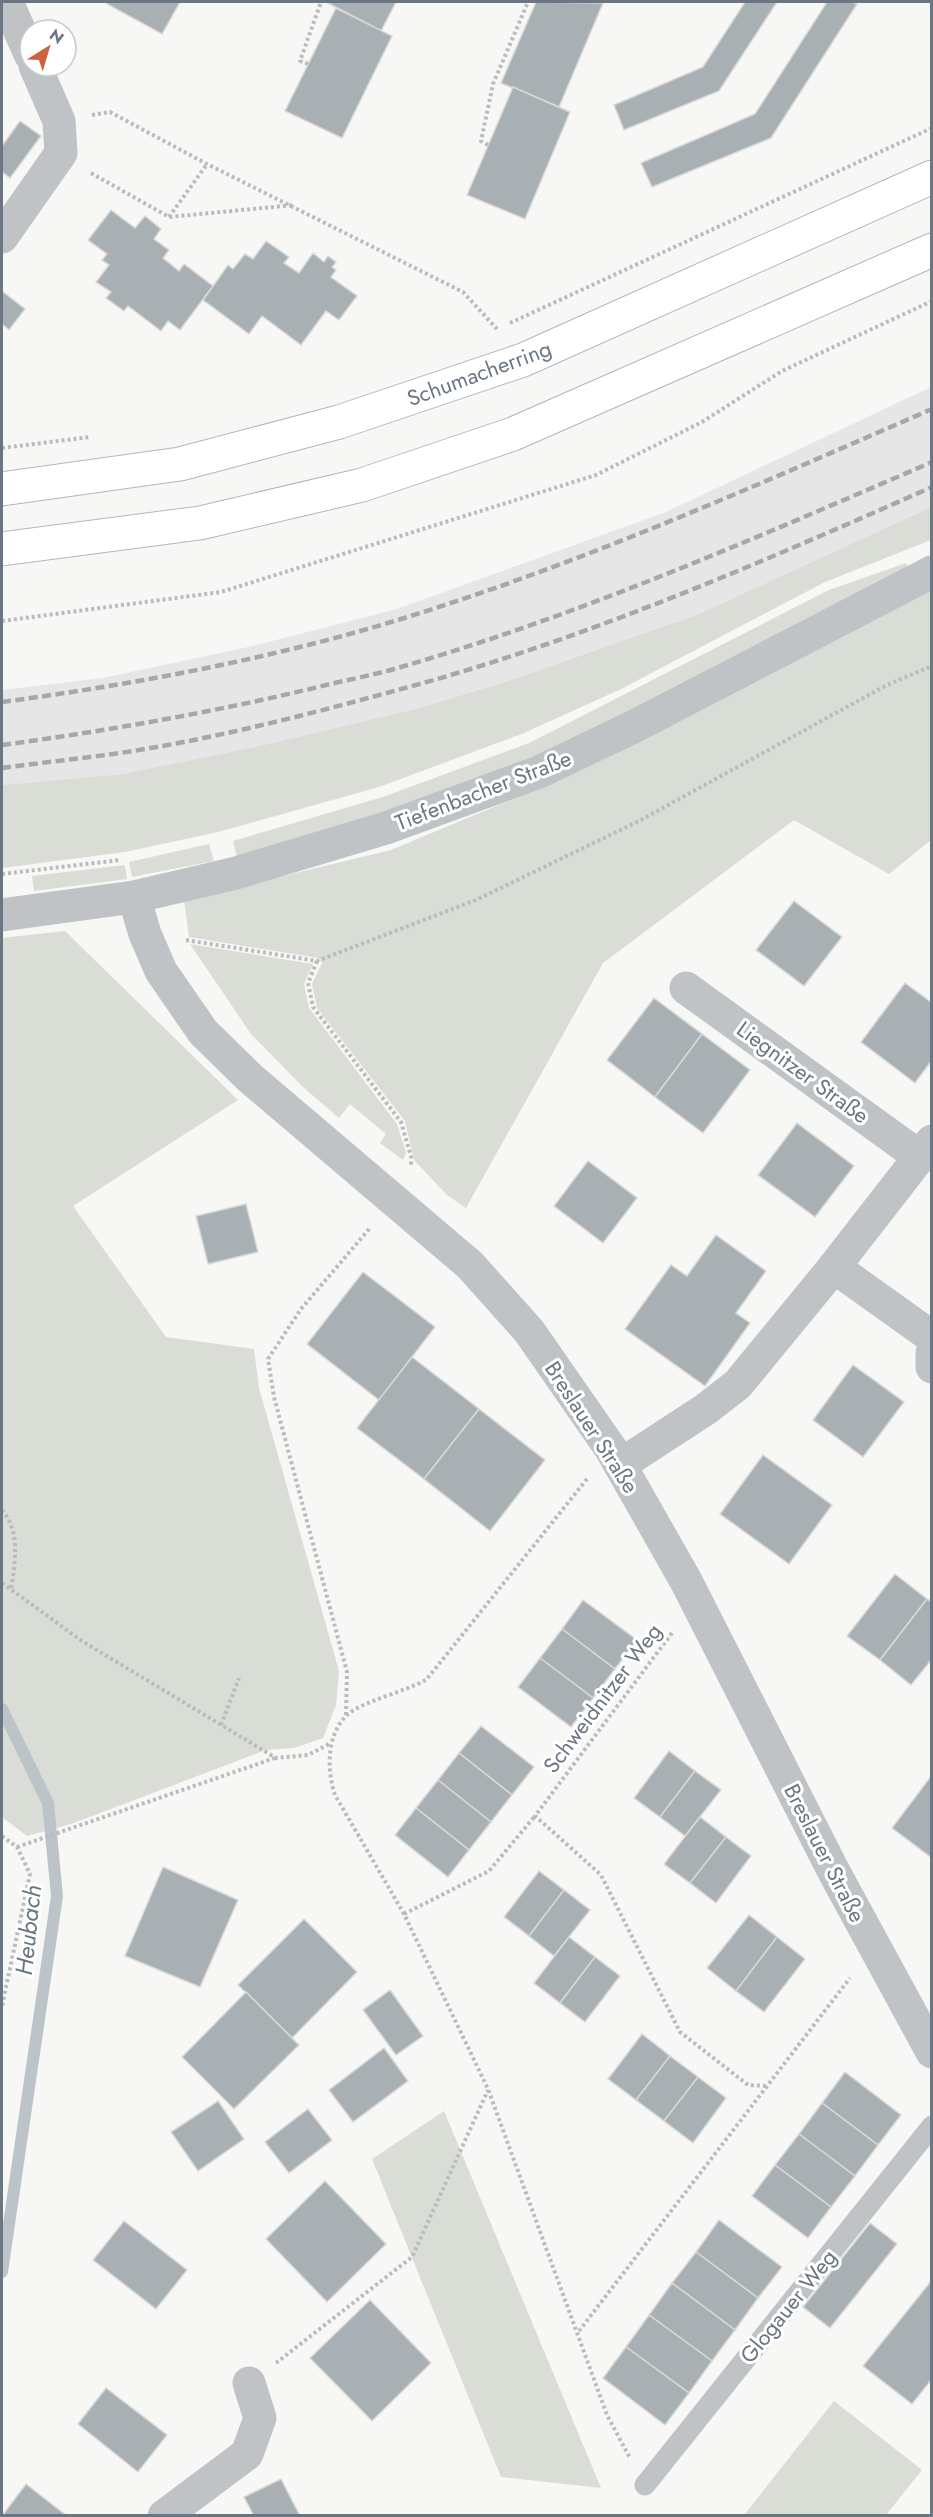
<svg xmlns="http://www.w3.org/2000/svg" width="933" height="2517" font-family="Jost,sans-serif">
<style>
.built{fill:#e5e6e5}
.green{fill:#d9ddd6}
.lines{fill:none;stroke-linecap:round;stroke-linejoin:round}
.stream{stroke:#bcc4c9;stroke-width:12}
.building{fill:#a9b0b4;stroke:#d9d9d7;stroke-width:1.5}
.primary-casing{stroke:#b3b7ba;stroke-width:35}
.path{stroke:#b9bcbe;stroke-width:4;stroke-dasharray:3 3;stroke-linecap:butt}
.service{stroke:#bfc3c6;stroke-width:21}
.minor{stroke:#bfc3c6;stroke-width:33}
.primary{stroke:#fff;stroke-width:33}
.rail{stroke:#a3a8ad;stroke-width:4.5;stroke-dasharray:9 4.5;stroke-linecap:butt}
.labels{text-anchor:middle;dominant-baseline:central;stroke-width:6;stroke-linejoin:round;paint-order:stroke}
.street-label{font-size:22px;fill:#6a7782;stroke:#fff}
.water-label{font-size:24px;font-style:italic;fill:#66777e;stroke:#fff}
</style>
<rect width="100%" height="100%" fill="#f7f7f5"/>
<path class="built" d="M931,387V507L699,614L505,682L415,709L268,744L123,774L2,785V690L103,678L253,646L397,609L666,512Z"/>
<g class="green">
<path d="M931,507V540L825,582L621,689L524,733L379,787L218,832L125,852L2,868V785L123,774L268,744L415,709L505,682L699,614Z"/>
<path d="M906,563L909,570L627,719L380,819L237,858L233,841L383,797L529,743L829,590Z"/>
<path d="M931,584V840L889,874L794,820L603,963L466,1208L447,1195L414,1160L405,1121L317,1008L312,984L322,963L318,958L189,937L184,900L391,850L542,787Z"/>
<path d="M209,844L214,861L132,877L129,862Z"/>
<path d="M125,865L127,879L34,891L32,876Z"/>
<path d="M65,931L238,1100L73,1206L166,1337L254,1349L259,1388L339,1671L336,1705L323,1738L294,1748L266,1750L71,1824L27,1836L2,1817V938Z"/>
<path d="M190,944L313,964L304,984L309,1008L397,1124L406,1153L403,1160L380,1143L386,1134L350,1104L339,1118L303,1087L251,1034Z"/>
<path d="M444,2111L601,2488L501,2477L372,2159Z"/>
<path d="M834,2401L922,2470L886,2515H744Z"/>
</g>
<g class="lines">
<path class="stream" d="M2,1709L48,1803L57,1896L2,2272"/>
</g>
<g class="building">
<path d="M108,2H180L162,34L107,4Z"/>
<path d="M326,2H396L381,31Z"/>
<path d="M536,2L603,3L559,107L501,83Z"/>
<path d="M745,2H777L719,91L624,130L614,105L703,67Z"/>
<path d="M827,2H852L857,4L771,138L652,187L641,163L755,114Z"/>
<path d="M336,8L392,36L342,138L285,111Z"/>
<path d="M513,87L570,112L525,219L467,195Z"/>
<path d="M20,121L41,136L10,178L2,172V146Z"/>
<path d="M111,210L135,228L145,216L161,229L154,239L169,250L163,258L179,271L184,264L213,286L180,330L168,321L161,331L128,306L124,311L106,298L111,292L96,282L109,265L102,260L107,254L88,240Z"/>
<path d="M266,241L289,257L284,263L299,273L313,253L324,262L328,256L336,262L332,267L336,270L331,277L357,296L339,320L326,311L301,345L262,316L249,334L203,300L228,265L233,269L245,254L253,259Z"/>
<path d="M2,291L25,309L9,330L2,324Z"/>
<path d="M794,901L842,937L804,986L756,950Z"/>
<path d="M905,983L932,1003V1060L915,1083L861,1042Z"/>
<path d="M654,998L702,1034L655,1097L607,1060Z"/>
<path d="M702,1034L750,1070L703,1133L655,1097Z"/>
<path d="M797,1123L854,1166L815,1217L758,1175Z"/>
<path d="M588,1161L637,1198L603,1243L554,1206Z"/>
<path d="M246,1204L258,1252L208,1264L196,1216Z"/>
<path d="M716,1235L766,1271L736,1313L750,1323L705,1386L625,1329L671,1265L687,1276Z"/>
<path d="M363,1272L435,1327L379,1400L307,1344Z"/>
<path d="M412,1357L479,1409L424,1479L357,1428Z"/>
<path d="M853,1365L904,1402L863,1457L813,1420Z"/>
<path d="M479,1409L545,1460L490,1531L424,1479Z"/>
<path d="M763,1455L832,1505L789,1564L720,1514Z"/>
<path d="M895,1574L927,1599L880,1660L847,1636Z"/>
<path d="M927,1599L932,1602V1659L911,1685L880,1660Z"/>
<path d="M583,1600L637,1640L615,1669L562,1629Z"/>
<path d="M562,1629L615,1669L593,1698L540,1658Z"/>
<path d="M540,1658L593,1698L571,1727L518,1687Z"/>
<path d="M481,1726L534,1767L512,1795L459,1753Z"/>
<path d="M669,1751L695,1771L660,1817L634,1798Z"/>
<path d="M459,1753L512,1795L491,1822L438,1780Z"/>
<path d="M695,1771L721,1790L685,1836L660,1817Z"/>
<path d="M932,1775V1858L892,1828Z"/>
<path d="M438,1780L491,1822L469,1850L416,1808Z"/>
<path d="M416,1808L469,1850L448,1877L395,1835Z"/>
<path d="M700,1817L726,1837L690,1883L664,1864Z"/>
<path d="M726,1837L751,1856L716,1903L690,1883Z"/>
<path d="M163,1867L238,1900L200,1987L125,1956Z"/>
<path d="M539,1871L564,1890L529,1936L504,1917Z"/>
<path d="M564,1890L590,1910L554,1956L529,1936Z"/>
<path d="M749,1915L777,1937L736,1991L707,1968Z"/>
<path d="M304,1919L357,1972L292,2038L238,1985Z"/>
<path d="M569,1937L595,1957L560,2003L534,1983Z"/>
<path d="M777,1937L805,1959L764,2012L736,1991Z"/>
<path d="M595,1957L620,1976L585,2022L560,2003Z"/>
<path d="M390,1990L423,2036L396,2055L363,2010Z"/>
<path d="M246,1992L299,2045L234,2109L182,2057Z"/>
<path d="M642,2034L670,2056L636,2100L608,2079Z"/>
<path d="M384,2048L408,2081L353,2122L329,2090Z"/>
<path d="M670,2056L698,2077L664,2121L636,2100Z"/>
<path d="M845,2072L901,2115L878,2145L822,2103Z"/>
<path d="M698,2077L726,2098L693,2143L664,2121Z"/>
<path d="M218,2101L244,2139L198,2171L171,2132Z"/>
<path d="M822,2103L878,2145L855,2176L799,2134Z"/>
<path d="M308,2109L332,2140L289,2173L265,2142Z"/>
<path d="M799,2134L855,2176L831,2207L775,2165Z"/>
<path d="M775,2165L831,2207L808,2238L752,2196Z"/>
<path d="M325,2181L386,2244L327,2302L266,2239Z"/>
<path d="M719,2220L782,2267L758,2298L696,2252Z"/>
<path d="M124,2221L187,2270L156,2309L93,2260Z"/>
<path d="M870,2223L897,2244L830,2328L803,2307Z"/>
<path d="M696,2252L758,2298L735,2330L672,2283Z"/>
<path d="M932,2280V2379L912,2404L863,2366Z"/>
<path d="M672,2283L735,2330L712,2361L649,2315Z"/>
<path d="M370,2300L431,2363L372,2421L310,2358Z"/>
<path d="M649,2315L712,2361L689,2393L626,2347Z"/>
<path d="M626,2347L689,2393L665,2425L603,2378Z"/>
<path d="M106,2388L167,2435L138,2472L78,2424Z"/>
<path d="M281,2479L300,2516H254L244,2497Z"/>
<path d="M26,2484L67,2516H2Z"/>
</g>
<g class="lines">
<defs>
<g id="primary">
<path d="M2,489L180,464L339,422L523,360L932,177"/>
<path d="M2,549L200,523L362,485L513,434L932,250"/>
</g>
</defs>
<use href="#primary" class="primary-casing"/>
<g class="path">
<path d="M308,64L300,61L321,2"/>
<path d="M92,115L110,112L207,164L463,292L497,329"/>
<path d="M488,145L481,141L493,84L528,2"/>
<path d="M91,173L169,217L294,205"/>
<path d="M169,217L207,164"/>
<path d="M510,323L932,128"/>
<path d="M2,448L90,437"/>
<path d="M2,621L221,592L596,475L702,422L782,371L932,301"/>
<path d="M2,874L120,860"/>
<path d="M186,940L317,961L476,900L639,821L887,685L932,666"/>
<path d="M317,961L308,983L313,1007L401,1122L411,1156V1167"/>
<path d="M587,1479L427,1679C406,1692 361,1701 346,1716C326,1736 327,1771 335,1795L404,1914L488,2089L607,2415L630,2458"/>
<path d="M2,1510C21,1532 15,1563 11,1590"/>
<path d="M2,1583L82,1641L276,1758L308,1755L331,1743"/>
<path d="M672,1633L535,1816L601,1875L680,2032L748,2085L768,2086"/>
<path d="M346,1715L347,1672L274,1397L268,1359L301,1309L370,1228"/>
<path d="M221,1725L239,1678"/>
<path d="M2,1836L17,1847L30,1874L2,2006"/>
<path d="M17,1847L275,1758"/>
<path d="M404,1914L489,1871L535,1816"/>
<path d="M579,2331L850,1978"/>
<path d="M276,2363L412,2257L488,2090"/>
<path d="M931,2451H932"/>
</g>
<path class="service" d="M645,2485L932,2126"/>
<g class="minor">
<path d="M7,2L30,54"/>
<path d="M2,237L61,153L59,121L35,66"/>
<path d="M134,897L145,934L161,971L203,1032L250,1078L470,1265L529,1331L611,1449L686,1581L834,1872L932,2052"/>
<path d="M2,915L134,897L236,873L386,828L539,772L633,727L932,572"/>
<path d="M686,988L920,1157"/>
<path d="M834,1267L932,1337"/>
<path d="M932,1353V1367"/>
<path d="M620,1465L706,1409L738,1384L834,1267L932,1141"/>
<path d="M164,2516L247,2454L260,2418L249,2383"/>
</g>
<use href="#primary" class="primary"/>
<g class="rail">
<path d="M2,702C136,684 271,659 401,619C583,563 757,485 932,409"/>
<path d="M2,745C106,731 208,713 310,689C340,681 371,676 401,667C583,614 758,537 932,462"/>
<path d="M2,768C39,763 76,759 113,754C211,740 310,714 405,688C586,639 760,563 932,487"/>
</g>
</g>
<g class="labels">
<g class="street-label">
<text transform="translate(479 373) rotate(-20)">Schumacherring</text>
<text transform="translate(483 790) rotate(-21)">Tiefenbacher Straße</text>
<text transform="translate(803 1072) rotate(36)">Liegnitzer Straße</text>
<text transform="translate(592 1427) rotate(57)">Breslauer Straße</text>
<text transform="translate(602 1698) rotate(-53)">Schweidnitzer Weg</text>
<text transform="translate(825 1853) rotate(63)">Breslauer Straße</text>
<text transform="translate(788 2306) rotate(-51)">Glogauer Weg</text>
</g>
<g class="water-label">
<text transform="translate(28 1930) rotate(-84)">Heubach</text>
</g>
</g>
<rect width="933" height="2517" fill="none" stroke="#6a7782" stroke-width="6"/>
<g transform="translate(48 48) rotate(37)"><circle r="28" fill="#ffffff" stroke="#c3c9cd" stroke-width="1.5"/>
<path d="M0-4.5L10 22L0 15L-10 22Z" fill="#ce613e"/>
<text y="-9" font-size="16" font-weight="bold" text-anchor="middle" fill="#6a7782">N</text>
</g>
</svg>
